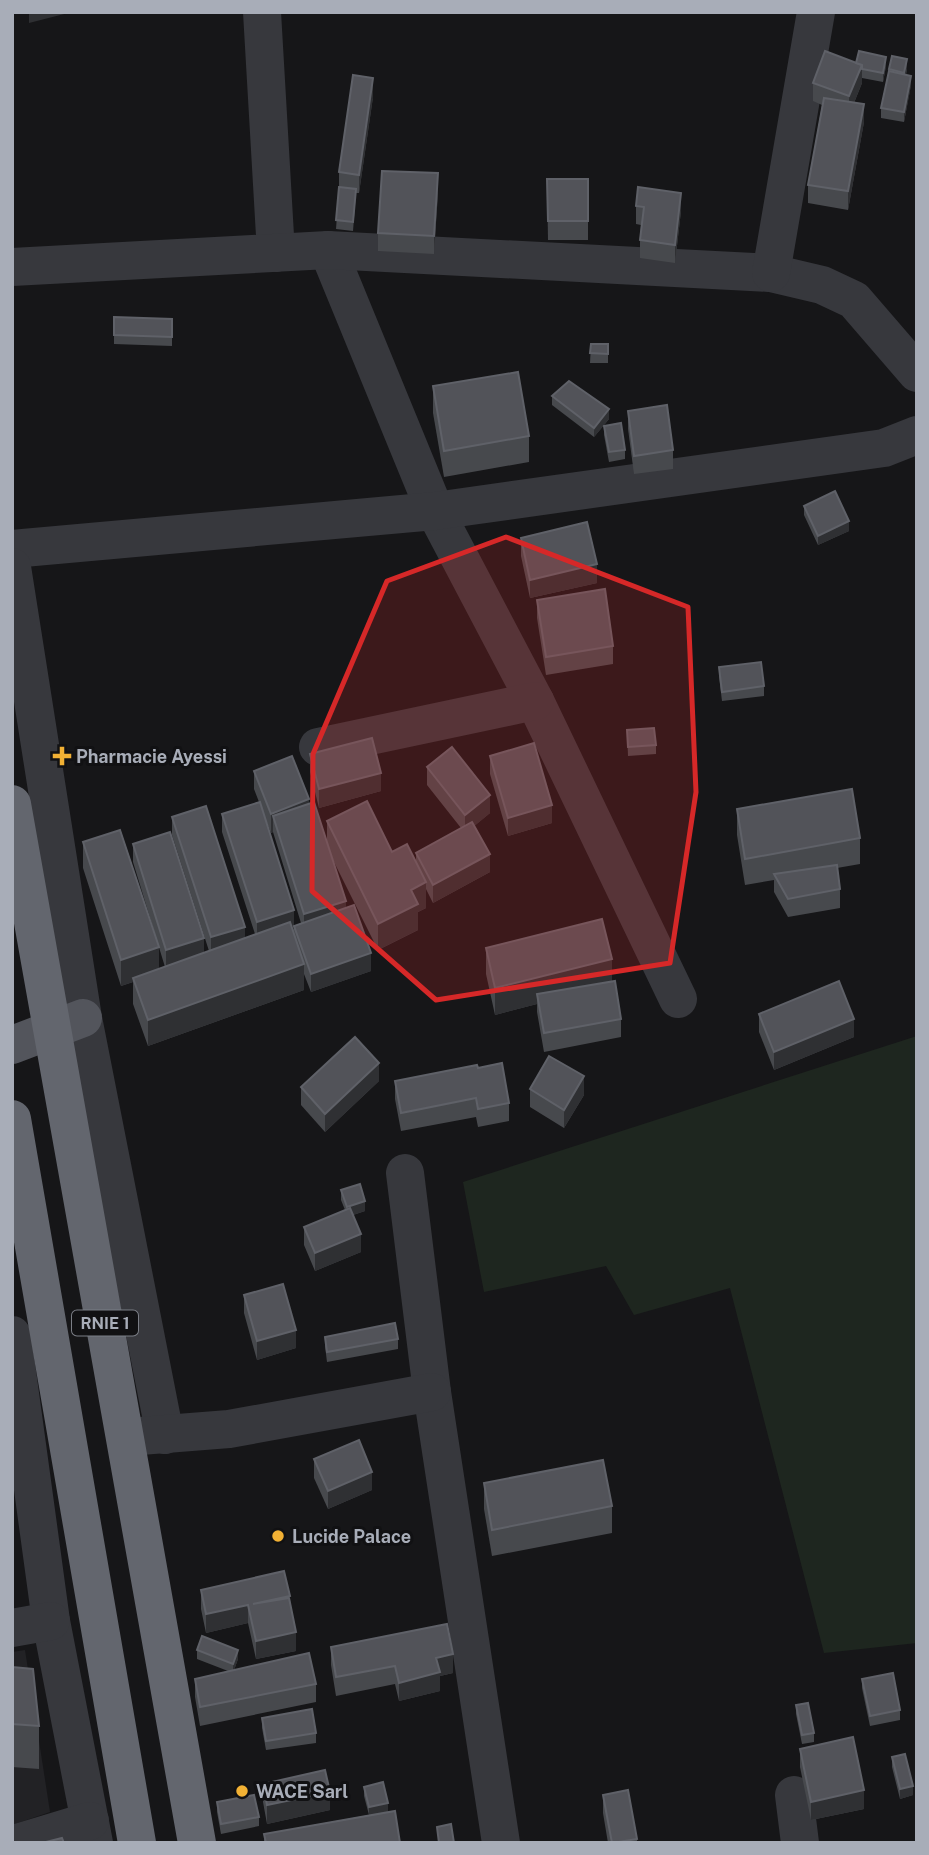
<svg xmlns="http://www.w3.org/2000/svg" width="929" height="1855" font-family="'Public Sans',sans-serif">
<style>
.built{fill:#222225}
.green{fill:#1e261f}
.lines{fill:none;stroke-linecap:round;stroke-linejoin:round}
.minor{stroke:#37383d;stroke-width:38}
.major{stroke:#53555c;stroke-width:38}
.highway{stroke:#63666e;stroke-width:38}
.wall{fill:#47494d;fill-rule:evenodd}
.shaded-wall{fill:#2f3033}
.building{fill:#525359;stroke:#5f6168;stroke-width:2}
.marked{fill:#d62828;fill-opacity:0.2;stroke:#d62828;stroke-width:5;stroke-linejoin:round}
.poi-dot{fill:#f2b134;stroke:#111113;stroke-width:2.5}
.labels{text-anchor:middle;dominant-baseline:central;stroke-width:6;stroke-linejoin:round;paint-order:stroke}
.shield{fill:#111113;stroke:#7b7e86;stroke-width:2}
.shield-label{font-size:16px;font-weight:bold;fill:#a8adb8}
.poi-label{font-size:18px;font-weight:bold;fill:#a8adb8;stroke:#111113;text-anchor:start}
</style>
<rect width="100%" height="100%" fill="#161618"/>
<path class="built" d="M25,1650L50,1812L12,1825V1652Z"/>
<path class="green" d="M917,1036V1643L824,1653L730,1288L634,1315L606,1266L484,1292L463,1182Z"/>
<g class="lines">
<g class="minor">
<path d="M262,12L276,253"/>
<path d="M328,250L435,511L535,701L678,999"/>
<path d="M12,267L328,250L771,273L822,285L854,300L917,373"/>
<path d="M771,273L816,12"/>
<path d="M12,549L435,511L884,448L917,435"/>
<path d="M12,567L83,1018L165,1435"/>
<path d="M318,747L535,701"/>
<path d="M405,1173L432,1392L501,1843"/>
<path d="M12,1335L51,1621L94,1843"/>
<path d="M140,1436L229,1429L432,1392"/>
<path d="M12,1628L51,1621"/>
<path d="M794,1795L800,1843"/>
<path d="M17,1843L90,1821"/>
</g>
<path class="major" d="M12,1045L83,1018"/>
<g class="highway">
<path d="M12,804L197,1843"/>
<path d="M12,1119L137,1843"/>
</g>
</g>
<g class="wall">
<path d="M856,63L886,66L883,82L862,78V83L854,103L864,122L848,210L808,203V185L822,105L813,101V83Z"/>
<path d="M889,69H907L906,75L911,85L904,122L881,118V108Z"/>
<path d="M373,97L359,193H356L353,231L336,229L339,187V172Z"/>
<path d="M547,179H588V240H548Z"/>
<path d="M438,192L434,254L378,251V233Z"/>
<path d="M636,206L681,211L675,263L640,258V240L641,225L636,224Z"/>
<path d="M114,317L172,319V346L114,344Z"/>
<path d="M591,344H608V363H590Z"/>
<path d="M433,386L529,436V462L444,477L433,413Z"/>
<path d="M552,396L609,419L594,437L552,405Z"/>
<path d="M628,411L673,450V469L634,474L628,429Z"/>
<path d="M604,426L625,450V459L609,462L604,435Z"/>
<path d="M804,506L849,531L818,545L804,515Z"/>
<path d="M521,538L597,583L530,598L521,556Z"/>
<path d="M537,600L613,646V664L546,675L537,618Z"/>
<path d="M719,667L764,686V696L722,701L719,676Z"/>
<path d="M627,730L656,745V754L628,756Z"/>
<path d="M310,754L381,791L319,808L310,772Z"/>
<path d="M490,756L552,823L508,836L490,774Z"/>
<path d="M427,767L490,813L474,826L490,872L433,903L426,889V908L418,912V930L378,950L331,856L346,908L371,971L311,992L304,974V990L148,1046L133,1004V982L121,986L83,868V842L159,969L165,967L133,862V844L204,953L209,951L172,835V817L245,938L255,934L222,832V814L259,802L254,789V771L309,804L327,842V821L416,862V853L461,828L427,785ZM265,818L271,833L273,832L301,923L294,926Z"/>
<path d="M737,809L860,838V864L837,868L840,889V908L788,917L774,892V880L745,885L737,835Z"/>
<path d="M486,948L612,981L621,1019V1037L544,1052L537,1012V1004L495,1015L486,974Z"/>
<path d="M759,1014L854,1037L774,1070L759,1032Z"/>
<path d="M478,1068L509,1103V1121L478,1127L476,1117L401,1131L395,1099V1081Z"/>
<path d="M379,1081L325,1132L301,1105V1087Z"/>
<path d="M530,1089L584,1095L564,1128L530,1107Z"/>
<path d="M341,1190L365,1211L353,1215L361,1252L315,1271L304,1245V1227L345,1210L341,1200Z"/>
<path d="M244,1295L296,1348L257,1360L244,1313Z"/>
<path d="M325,1337L398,1339V1349L327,1362L325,1346Z"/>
<path d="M314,1459L372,1490L328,1509L314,1478Z"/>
<path d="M484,1483L612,1506V1533L492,1556L484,1509Z"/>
<path d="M201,1590L290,1600L296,1651L256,1659L248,1623L206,1633L201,1609Z"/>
<path d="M331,1647L453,1673L440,1676V1691L399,1701L395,1684L336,1696L331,1665Z"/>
<path d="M197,1650L238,1659L234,1670L316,1684V1702L200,1726L195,1697V1679L228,1671L197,1659Z"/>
<path d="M12,1667L39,1726V1769L12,1767Z"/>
<path d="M862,1679L900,1710V1720L870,1726L862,1688Z"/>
<path d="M796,1705L814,1733V1742L802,1744L796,1714Z"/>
<path d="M262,1718L316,1733V1743L266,1750L262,1728Z"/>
<path d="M800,1749L864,1809L811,1820L800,1767Z"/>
<path d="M892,1757L913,1795L900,1799L892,1767Z"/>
<path d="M263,1784L330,1810L267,1824L263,1802Z"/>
<path d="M364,1787L388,1812L400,1843H264V1834L369,1815L364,1796Z"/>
<path d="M603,1795L637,1839V1843H608L603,1813Z"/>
<path d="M217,1802L259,1817V1826L221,1834L217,1812Z"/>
</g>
<g class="shaded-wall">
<path d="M29,12H72L29,23Z"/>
<path d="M886,57V66L883,82V73Z"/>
<path d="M907,59V69L904,82V73Z"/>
<path d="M862,65V83L849,115V96Z"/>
<path d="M911,76V85L904,122V112Z"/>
<path d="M373,78V97L359,193V175Z"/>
<path d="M864,104V122L848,210V191Z"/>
<path d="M438,173V192L434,254V236Z"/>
<path d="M681,193V211L675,263V245Z"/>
<path d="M609,409V419L594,437V428Z"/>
<path d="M849,521V531L818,545V536Z"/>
<path d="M597,564V583L530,598V580Z"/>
<path d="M381,773V791L319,808V789Z"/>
<path d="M490,795V813L465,834V815Z"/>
<path d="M309,799V817L273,816V832L271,833V814Z"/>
<path d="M552,805V823L508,836V818Z"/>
<path d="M490,854V872L433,903V885Z"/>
<path d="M426,882V908L418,912V930L378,950V924L411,890Z"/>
<path d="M346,901V919L304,933V914Z"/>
<path d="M294,910V929L257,941V922Z"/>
<path d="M245,927V945L211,956V937Z"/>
<path d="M204,938V956L166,968V950Z"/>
<path d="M159,947V973L133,978V982L121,986V960Z"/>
<path d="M371,953V971L311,992V974Z"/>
<path d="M612,959V985L537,994V1004L495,1015V988Z"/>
<path d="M304,964V990L148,1046V1020Z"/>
<path d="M854,1019V1037L774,1070V1052Z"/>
<path d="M379,1063V1081L325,1132V1114Z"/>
<path d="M584,1076V1095L564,1128V1110Z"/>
<path d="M365,1201V1211L347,1217V1207Z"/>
<path d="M361,1234V1252L315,1271V1253Z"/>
<path d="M296,1330V1348L257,1360V1341Z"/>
<path d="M372,1472V1490L328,1509V1491Z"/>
<path d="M248,1605V1623L206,1633V1614Z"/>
<path d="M296,1632V1651L256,1659V1641Z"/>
<path d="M238,1650V1659L233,1673V1664Z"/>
<path d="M453,1654V1673L440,1676V1691L399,1701V1683L436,1658Z"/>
<path d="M913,1786V1795L900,1799V1789Z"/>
<path d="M864,1790V1809L811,1820V1802Z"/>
<path d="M330,1792V1810L267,1824V1805Z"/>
<path d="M388,1803V1812L369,1817V1807Z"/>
</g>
<g class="building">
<path d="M825,51L862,65L849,96L813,83Z"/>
<path d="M859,51L886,57L883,73L862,69V65L856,63Z"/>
<path d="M892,56L907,59L904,73L889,69Z"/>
<path d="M889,71L911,76L904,112L881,108Z"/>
<path d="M353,75L373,78L359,175L339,172Z"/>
<path d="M824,98L864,104L848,191L808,185Z"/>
<path d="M382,171L438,173L434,236L378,233Z"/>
<path d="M547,179H588V221H548Z"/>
<path d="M339,187L356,189L353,222L336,220Z"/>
<path d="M638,187L681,193L675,245L640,240L644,207L636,206Z"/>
<path d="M114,317L172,319V337L114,335Z"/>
<path d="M591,344H608V354L590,353Z"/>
<path d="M518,372L529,436L444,451L433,386Z"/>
<path d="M569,381L609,409L594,428L552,396Z"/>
<path d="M667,405L673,450L634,456L628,411Z"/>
<path d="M621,423L625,450L609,452L604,426Z"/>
<path d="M835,491L849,521L818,536L804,506Z"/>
<path d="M587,522L597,564L530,580L521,538Z"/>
<path d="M605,589L613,646L546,657L537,600Z"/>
<path d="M761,662L764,686L722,692L719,667Z"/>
<path d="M654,728L656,745L628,747L627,730Z"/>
<path d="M372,738L381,773L319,789L310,754Z"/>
<path d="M534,743L552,805L508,818L490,756Z"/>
<path d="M452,747L490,795L465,815L427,767Z"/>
<path d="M292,756L309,799L271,814L254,771Z"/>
<path d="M852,789L860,838L745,859L737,809Z"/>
<path d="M367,801L392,852L407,844L426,882L411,890L418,904L378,924L327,821Z"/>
<path d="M260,802L294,910L257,922L222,814Z"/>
<path d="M314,802L346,901L304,914L273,816Z"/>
<path d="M206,806L245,927L211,937L172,817Z"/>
<path d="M472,822L490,854L433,885L416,853Z"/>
<path d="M120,830L159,947L121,960L83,842Z"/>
<path d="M170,832L204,938L166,950L133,844Z"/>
<path d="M837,865L840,889L788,899L774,874Z"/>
<path d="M354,905L371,953L311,974L294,926Z"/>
<path d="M602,919L612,959L495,988L486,948Z"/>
<path d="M290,922L304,964L148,1020L133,978Z"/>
<path d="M615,981L621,1019L544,1033L537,994Z"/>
<path d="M839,981L854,1019L774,1052L759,1014Z"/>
<path d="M355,1037L379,1063L325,1114L301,1087Z"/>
<path d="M549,1056L584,1076L564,1110L530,1089Z"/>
<path d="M502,1063L509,1103L478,1109L476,1098L401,1113L395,1081L477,1065L478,1068Z"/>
<path d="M360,1184L365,1201L347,1207L341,1190Z"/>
<path d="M350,1208L361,1234L315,1253L304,1227Z"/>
<path d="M283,1284L296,1330L257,1341L244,1295Z"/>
<path d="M395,1323L398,1339L327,1352L325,1337Z"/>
<path d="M359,1440L372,1472L328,1491L314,1459Z"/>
<path d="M603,1460L612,1506L492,1530L484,1483Z"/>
<path d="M284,1571L290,1596L253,1604L289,1598L296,1632L256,1641L248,1605L206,1614L201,1590Z"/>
<path d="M447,1624L453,1654L436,1658L440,1672L399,1683L395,1666L336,1677L331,1647Z"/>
<path d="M202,1636L238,1650L233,1664L197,1650Z"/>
<path d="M309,1653L316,1684L200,1707L195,1679Z"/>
<path d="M12,1667L33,1669L39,1726L12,1724Z"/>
<path d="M893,1673L900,1710L870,1716L862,1679Z"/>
<path d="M808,1703L814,1733L802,1735L796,1705Z"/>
<path d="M312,1709L316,1733L266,1741L262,1718Z"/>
<path d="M853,1737L864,1790L811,1802L800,1749Z"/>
<path d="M905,1754L913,1786L900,1789L892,1757Z"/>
<path d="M325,1770L330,1792L267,1805L263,1784Z"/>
<path d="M383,1782L388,1803L369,1807L364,1787Z"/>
<path d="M628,1790L637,1839L612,1843L603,1795Z"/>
<path d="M254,1795L259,1817L221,1824L217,1802Z"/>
<path d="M395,1811L400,1843H266L264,1834Z"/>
<path d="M451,1824L454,1843H439L437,1827Z"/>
<path d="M62,1838L64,1843H42Z"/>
</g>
<path class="marked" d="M506,537L688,607L696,792L670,963L436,1000L312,891L313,754L387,581Z"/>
<g class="poi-dot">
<path d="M58.5 745.5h7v7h7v7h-7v7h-7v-7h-7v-7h7z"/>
<circle cx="278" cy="1536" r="7"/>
<circle cx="242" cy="1791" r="7"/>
</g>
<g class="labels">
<rect class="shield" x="72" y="1310.5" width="66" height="25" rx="5"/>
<g class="shield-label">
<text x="105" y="1323">RNIE 1</text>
</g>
<g class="poi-label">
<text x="76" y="756">Pharmacie Ayessi</text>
<text x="292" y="1536">Lucide Palace</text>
<text x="256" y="1791">WACE Sarl</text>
</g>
</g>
<rect width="929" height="1855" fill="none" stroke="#a8adb8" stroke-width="28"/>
</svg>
